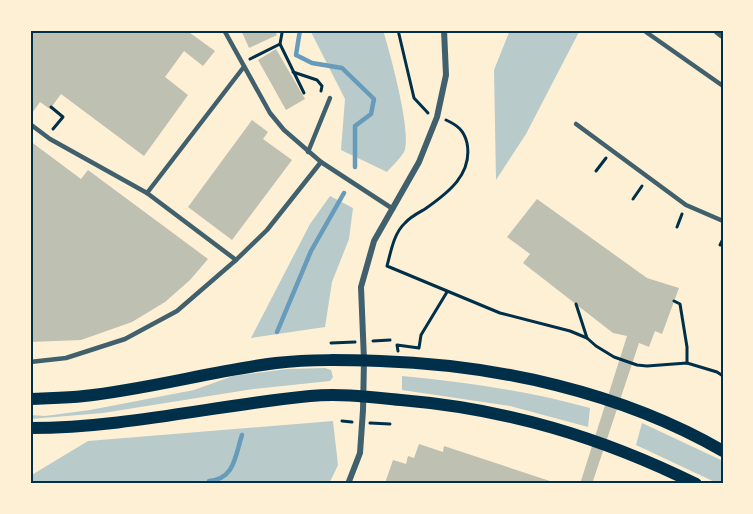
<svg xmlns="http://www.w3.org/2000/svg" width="753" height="514" font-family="Quicksand,sans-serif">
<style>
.green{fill:#b9caca}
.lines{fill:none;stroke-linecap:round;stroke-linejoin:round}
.stream{stroke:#669bbc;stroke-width:4.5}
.building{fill:#bec0b2}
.path{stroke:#003049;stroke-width:3}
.service{stroke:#3f606c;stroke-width:4.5}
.minor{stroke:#3f606c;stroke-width:6}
.tertiary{stroke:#3f606c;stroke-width:10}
.secondary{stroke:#003049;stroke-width:12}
.neatline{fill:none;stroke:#003049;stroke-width:2}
</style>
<rect width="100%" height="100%" fill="#fdf0d5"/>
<g class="green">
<path d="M310,30H383C390,53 411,129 405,150C402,157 392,166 387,172L341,150L345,99Z"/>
<path d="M510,30H580L526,134L496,180L494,70Z"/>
<path d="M330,196L353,208L349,239L332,282L325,327L251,338L310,224Z"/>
<path d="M325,368L331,370L333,377L330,381L253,389L103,413L30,419V415L45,416L90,410L194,390L233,376L288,369Z"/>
<path d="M402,376C466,382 528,391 590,408L588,427L510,406L402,390Z"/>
<path d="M333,421L338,465L329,484H30V476L88,441Z"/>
<path d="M642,423L723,461V484H719L636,445Z"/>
</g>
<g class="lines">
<g class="stream">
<path d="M300,30L296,55L312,63L342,68L374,99L371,114L355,126V167"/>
<path d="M277,332L311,251L344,193"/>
<path d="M209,484V481C235,479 235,456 242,435"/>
</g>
</g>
<g class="building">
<path d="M30,30H186L215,51L203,66L184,51L165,77L188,95L144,156L61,94L50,109L40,102L30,116Z"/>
<path d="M241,30H274L277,35L249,48Z"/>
<path d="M276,49L305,99L286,110L258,60Z"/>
<path d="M252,120L268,132L263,139L292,160L232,240L188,207Z"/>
<path d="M30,141L81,179L88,170L208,259L190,280L165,302L132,322L81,340L30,342Z"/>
<path d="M537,199L647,278L679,288L662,334L655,331L649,347L639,343L592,484H580L627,336L613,333L523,263L530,254L507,237Z"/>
<path d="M419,444L443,452L444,446L559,484L385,483L393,460L406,464L408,456L414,458Z"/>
</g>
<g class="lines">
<g class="path">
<path d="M398,30L414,98L428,113"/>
<path d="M280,44L304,93"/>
<path d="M250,59L280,44L282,33"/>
<path d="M293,72L317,80L322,86L321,91"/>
<path d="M51,107L63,117L53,129"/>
<path d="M446,120C457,125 464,130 467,143C473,174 448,193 425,209C418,213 410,217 405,223C394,233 391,251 387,266L500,313L570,331L587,338L596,346L614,357L637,365L647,366L687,363L717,372L723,376"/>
<path d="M596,171L606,158"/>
<path d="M633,199L642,186"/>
<path d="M677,227L682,214"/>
<path d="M720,245L723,239"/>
<path d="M674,301L680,304L687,347V363"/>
<path d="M576,304L587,338"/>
<path d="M373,341L390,340"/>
<path d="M331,343L355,342"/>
<path d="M398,351L397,345L419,348L421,335L447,292"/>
<path d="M342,421L352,422"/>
<path d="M370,423L390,424"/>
</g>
<g class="service">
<path d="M224,30L270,113L284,130L321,162L393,209"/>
<path d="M647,30L646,32L723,86"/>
<path d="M30,124L50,139L147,193"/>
<path d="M576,124L686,205L723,221"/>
<path d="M308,152L330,98"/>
<path d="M236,260L147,193L243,68"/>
<path d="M30,362L66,358L125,339L177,311L236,260L267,230L321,162"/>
</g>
<path class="minor" d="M348,484L360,453L363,410L364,360L361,287L374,241L419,162L437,117L446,75L444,30"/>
<path class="tertiary" d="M718,30L723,34"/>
<g class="secondary">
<path d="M30,399C48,398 66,398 84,396C149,389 212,371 276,363C311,359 346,360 380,361C497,365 621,392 723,451"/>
<path d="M30,428C124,428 217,405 310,396C340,393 371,397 401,400C507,409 601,437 696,484"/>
</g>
</g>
<rect width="753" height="514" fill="none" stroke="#fdf0d5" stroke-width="63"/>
<rect x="32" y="32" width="690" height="450" class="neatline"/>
</svg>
